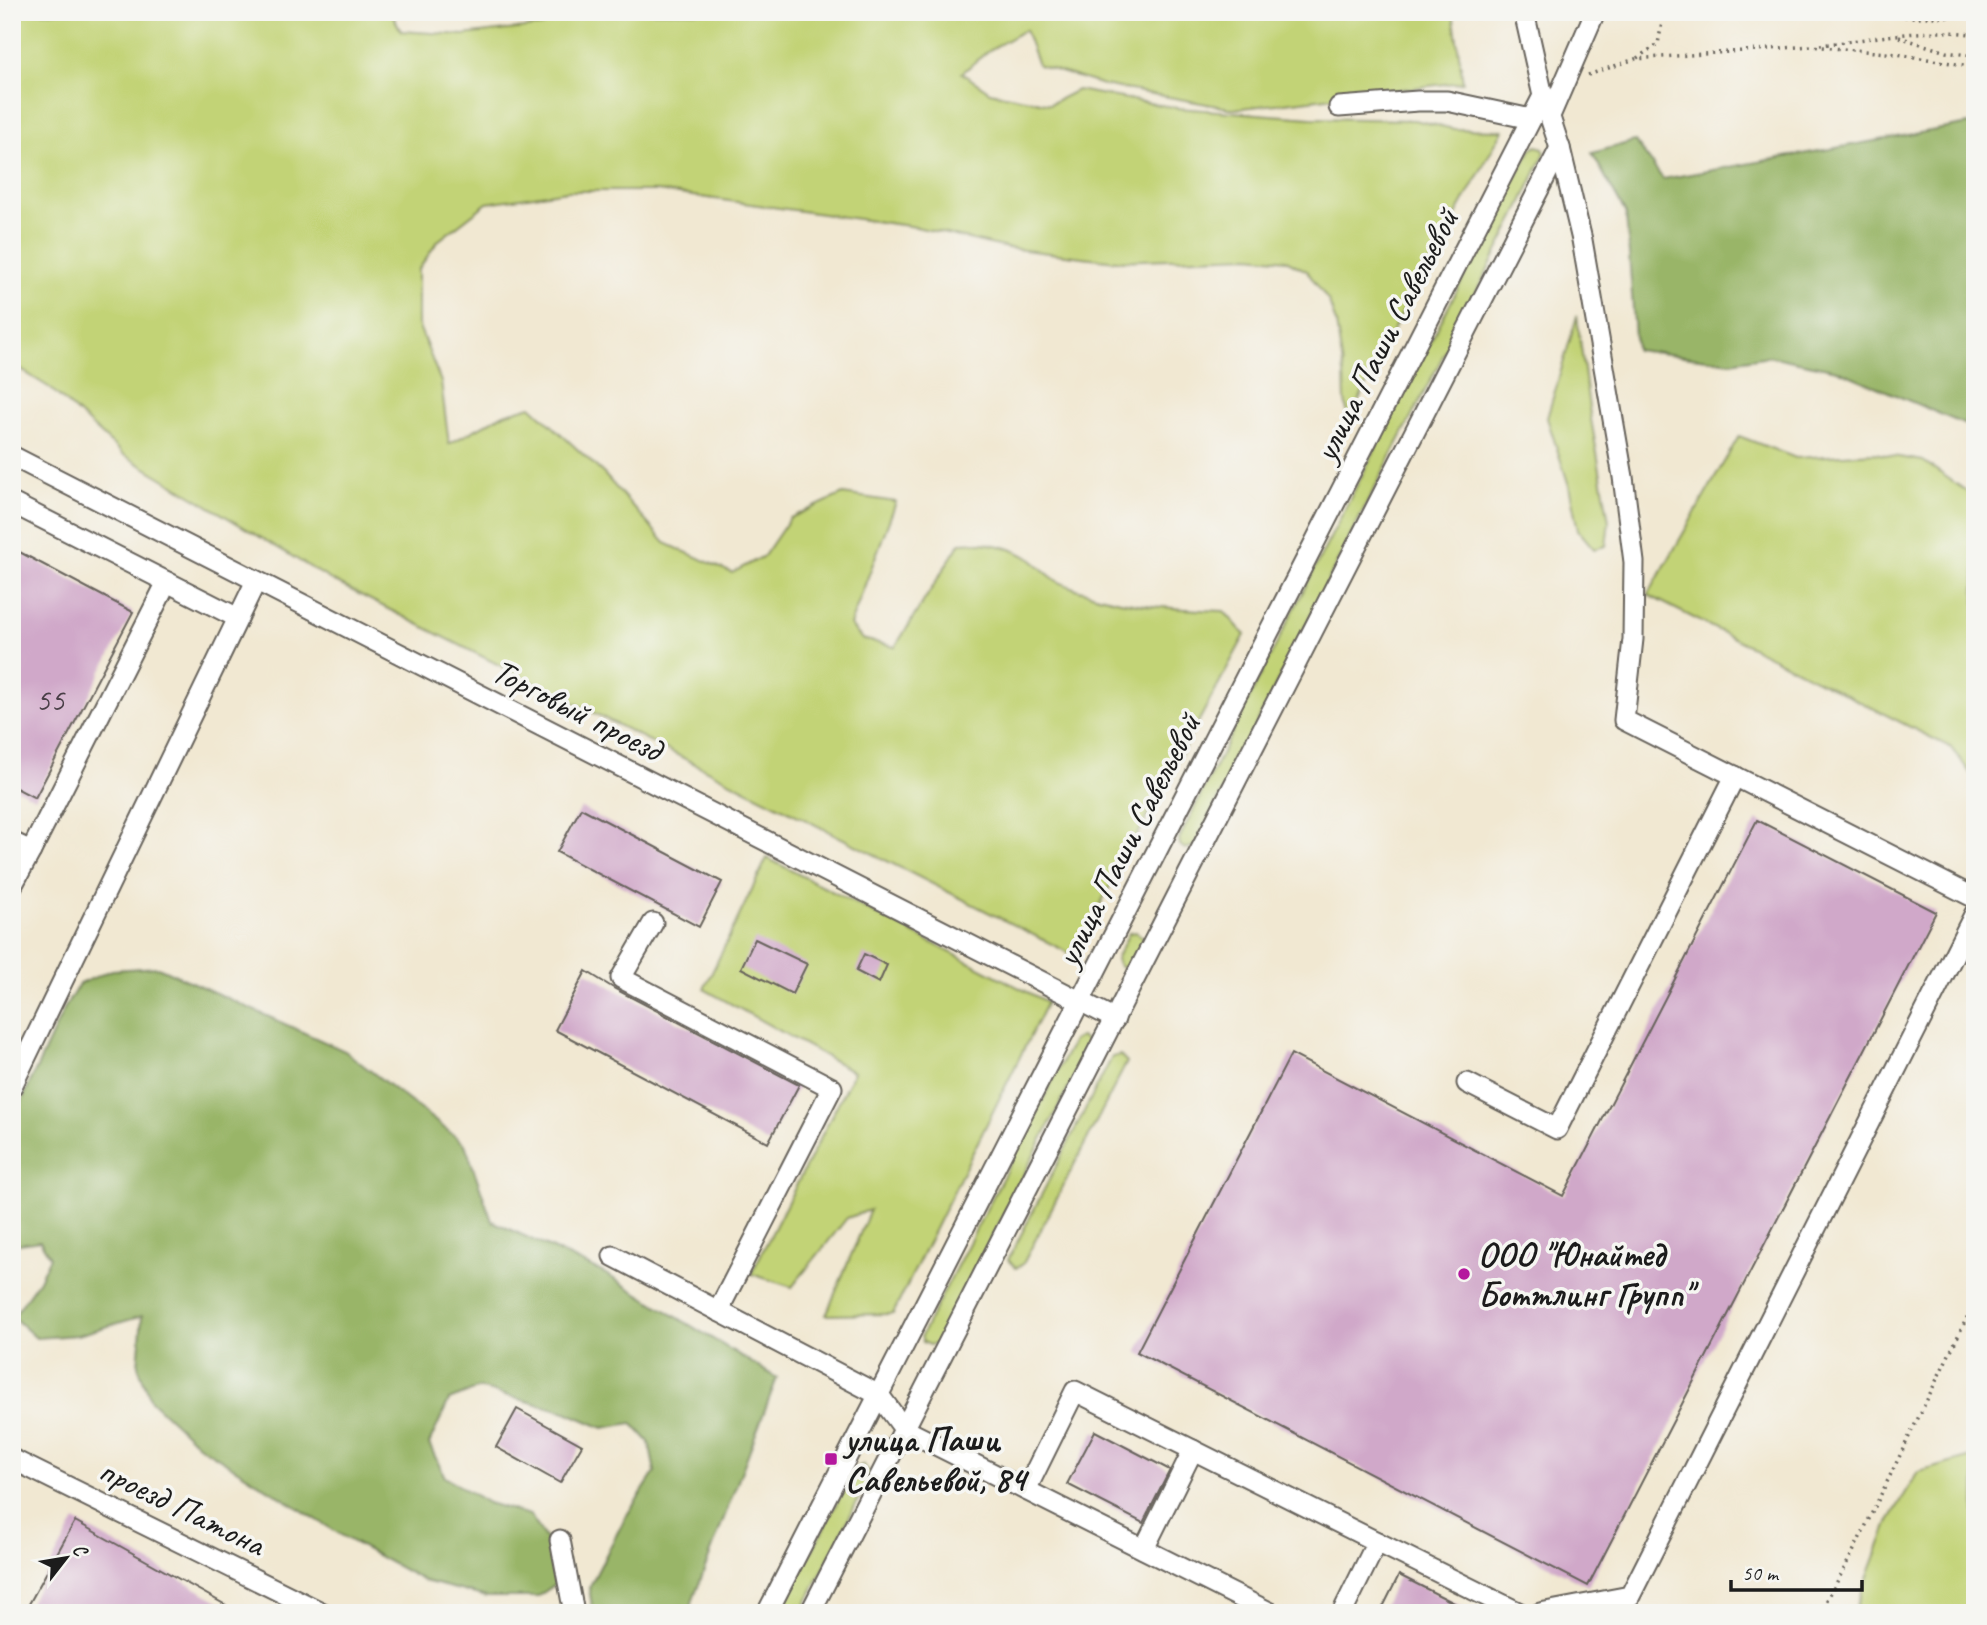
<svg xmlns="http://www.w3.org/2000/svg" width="1987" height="1625" font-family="Caveat,sans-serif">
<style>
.green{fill:#c2d376;stroke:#6f7849;stroke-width:2}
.forest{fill:#99b567;stroke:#5a6842;stroke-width:2}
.building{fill:#d0a8c9}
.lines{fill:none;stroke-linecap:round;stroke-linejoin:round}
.minor-casing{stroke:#67635c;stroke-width:23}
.path{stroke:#67635c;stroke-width:3.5;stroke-dasharray:2 5;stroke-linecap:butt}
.minor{stroke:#fff;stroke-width:19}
.poi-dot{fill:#b5179e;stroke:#f6f6f2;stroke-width:2.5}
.labels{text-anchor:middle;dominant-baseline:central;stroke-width:7;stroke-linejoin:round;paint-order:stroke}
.number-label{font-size:32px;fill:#493f47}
.street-label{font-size:35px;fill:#1c1c1c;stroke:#f6f6f2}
.poi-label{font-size:35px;font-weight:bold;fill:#1c1c1c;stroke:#f6f6f2;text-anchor:start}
</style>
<rect width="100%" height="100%" fill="#f6f6f2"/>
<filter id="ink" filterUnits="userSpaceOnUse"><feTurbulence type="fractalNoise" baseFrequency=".0143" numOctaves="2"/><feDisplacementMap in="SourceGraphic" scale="14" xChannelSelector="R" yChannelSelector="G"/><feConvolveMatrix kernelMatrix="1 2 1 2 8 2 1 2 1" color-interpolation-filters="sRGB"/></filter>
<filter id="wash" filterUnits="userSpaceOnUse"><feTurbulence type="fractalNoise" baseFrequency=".00686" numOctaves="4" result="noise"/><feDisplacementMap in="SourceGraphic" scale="28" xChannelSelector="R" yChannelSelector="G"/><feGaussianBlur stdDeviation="1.57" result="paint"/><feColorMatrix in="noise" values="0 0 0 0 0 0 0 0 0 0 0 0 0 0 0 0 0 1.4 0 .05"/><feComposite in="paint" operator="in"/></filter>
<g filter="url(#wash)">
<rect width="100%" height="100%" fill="#f1e8d2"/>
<g class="green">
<path d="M12,12H391L401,31L463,35L543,26L556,12H1453L1463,82L1234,109L1103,85L1038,65L1025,30L988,51L962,73L990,92L1050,104L1077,90L1177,108L1311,118L1414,120L1454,129L1503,130L1395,326L1349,421L1345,401L1344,373L1336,323L1329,302L1307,271L1286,260L1250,256L1116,261L1007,248L916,227L657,191H567L487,203L438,241L418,270V324L441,382L449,444L504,414L531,406L604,474L665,543L732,573L764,556L790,518L843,494L896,502L850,625L862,639L895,647L960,543C985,541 1012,546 1032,560C1041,567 1050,578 1061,583C1112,605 1170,609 1224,611L1245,635L1073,955L333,581L124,455L50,388L12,364Z"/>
<path d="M1537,146L1543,148L1545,153L1516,215L1370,497L1195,846L1185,849L1180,845L1179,839C1294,608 1410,378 1531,149Z"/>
<path d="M1577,316L1589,408L1609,521L1606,546L1594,549L1578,530L1569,486L1547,418Z"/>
<path d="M1739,436L1796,458L1874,453L1923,461L1975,497V780L1952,748L1648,595Z"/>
<path d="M767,858L1047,1002L893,1314L826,1315L870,1210L847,1218L792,1287L751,1274L854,1072L704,989Z"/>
<path d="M1136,932L1144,938C1143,951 1139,963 1128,970L1119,966L1116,959L1129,933Z"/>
<path d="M1080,1037L1087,1041L1089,1047L937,1344L930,1345L923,1342L921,1336L1073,1041Z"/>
<path d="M1120,1055L1127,1062L1023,1264L1016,1268L1008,1260L1112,1057Z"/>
<path d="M1975,1456V1613H1854L1889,1521L1918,1472Z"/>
<path d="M863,1465L871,1474L801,1613H780L855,1468Z"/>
</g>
<g class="forest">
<path d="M1975,123V429L1837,370L1769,356L1731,362L1636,350L1626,214L1592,153L1635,141L1663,179Z"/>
<path d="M158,967L345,1051L465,1144L492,1221L604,1273L777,1378L688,1613H593L589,1588L625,1518L655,1472L649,1442L632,1423L603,1428L566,1412L479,1388L449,1400L429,1444L445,1477L488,1503L530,1515L554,1551L560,1581L537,1597H487L424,1581L349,1540L198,1445L151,1401L138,1366L142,1316L78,1335L36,1338L13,1317L39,1280L50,1257L40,1241L12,1245V1129L23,1098L64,1009L79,984L112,970Z"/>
</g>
<g id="blocks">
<g class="building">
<path d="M12,548L133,612L35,798L12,786Z"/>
<path d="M581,808L722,882L699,927L557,852Z"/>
<path d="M1757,820L1936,912L1588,1586L1137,1352L1291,1054L1563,1196Z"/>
<path d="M755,939L807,964L792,994L741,968Z"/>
<path d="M864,954L887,965L879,983L856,971Z"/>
<path d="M586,971L615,989L799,1085L768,1143L555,1030Z"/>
<path d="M517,1409L582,1445L560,1483L496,1447Z"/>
<path d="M1095,1431L1170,1470L1143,1523L1067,1484Z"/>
<path d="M75,1521L240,1613H24Z"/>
<path d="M1399,1575L1474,1613H1380Z"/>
</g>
</g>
</g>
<g filter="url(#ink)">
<use href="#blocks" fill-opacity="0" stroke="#67635c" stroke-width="2"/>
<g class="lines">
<defs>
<g id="minor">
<path d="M1524,12L1543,96L1560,148L1582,240L1623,477L1634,562L1633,639L1624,720L1975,898"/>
<path d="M1339,107L1418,101H1447L1531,119"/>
<path d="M1550,116L1595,12"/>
<path d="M12,456L1115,1019"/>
<path d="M12,503L238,618"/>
<path d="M12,842L31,851L167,582"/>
<path d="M12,886L31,851"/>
<path d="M653,923L621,978L832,1088L718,1311"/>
<path d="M1467,1083L1557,1129L1735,776"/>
<path d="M12,1086L256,581"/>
<path d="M613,1256L879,1395L904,1429L1271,1613"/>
<path d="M12,1459L323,1613"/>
<path d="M1026,1490L1075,1391L1377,1542L1342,1613"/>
<path d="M560,1540L574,1613"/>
<path d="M1377,1542L1520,1613"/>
<path d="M1144,1549L1193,1450"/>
<path d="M767,1613L1543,96"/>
<path d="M810,1613L1560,148"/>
<path d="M1540,1613L1630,1596L1975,913"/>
</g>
</defs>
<use href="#minor" class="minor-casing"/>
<g class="path">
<path d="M1877,12L1908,17H1975"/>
<path d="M1899,37L1946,52L1975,56"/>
<path d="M1820,45C1866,40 1931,26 1975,35"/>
<path d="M1637,58L1658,44L1664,12"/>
<path d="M1588,75L1635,59L1811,46L1897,54L1975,67"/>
<path d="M1820,1613L1852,1554L1975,1301"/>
</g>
<use href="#minor" class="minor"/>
</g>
</g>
<g class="poi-dot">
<circle cx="1464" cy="1274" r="7"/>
<rect x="824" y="1452" width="14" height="14" rx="3.5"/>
</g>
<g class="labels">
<g class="number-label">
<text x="50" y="699">55</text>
</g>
<g class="street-label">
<text transform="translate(1386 335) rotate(-63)">улица Паши Савельевой</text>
<text transform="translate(577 710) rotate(27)">Торговый проезд</text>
<text transform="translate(1128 840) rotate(-63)">улица Паши Савельевой</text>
<text transform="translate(182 1507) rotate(26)">проезд Патона</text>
</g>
<g class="poi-label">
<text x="1478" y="1254">ООО "Юнайтед<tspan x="1478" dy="40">Боттлинг Групп"</tspan></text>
<text x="845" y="1439">улица Паши<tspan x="845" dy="40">Савельевой, 84</tspan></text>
</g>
</g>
<rect width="1987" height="1625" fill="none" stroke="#f6f6f2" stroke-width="42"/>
<g transform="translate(66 1558) rotate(59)" stroke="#f6f6f2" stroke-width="5" paint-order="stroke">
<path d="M0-5L12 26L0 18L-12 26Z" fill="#1c1c1c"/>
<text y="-10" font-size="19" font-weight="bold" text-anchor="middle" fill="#1c1c1c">С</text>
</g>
<path d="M1731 1580v10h131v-10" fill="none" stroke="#1c1c1c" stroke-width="3.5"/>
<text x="1742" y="1580" font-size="21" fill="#1c1c1c" stroke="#f6f6f2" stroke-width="5" paint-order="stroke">50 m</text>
</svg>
